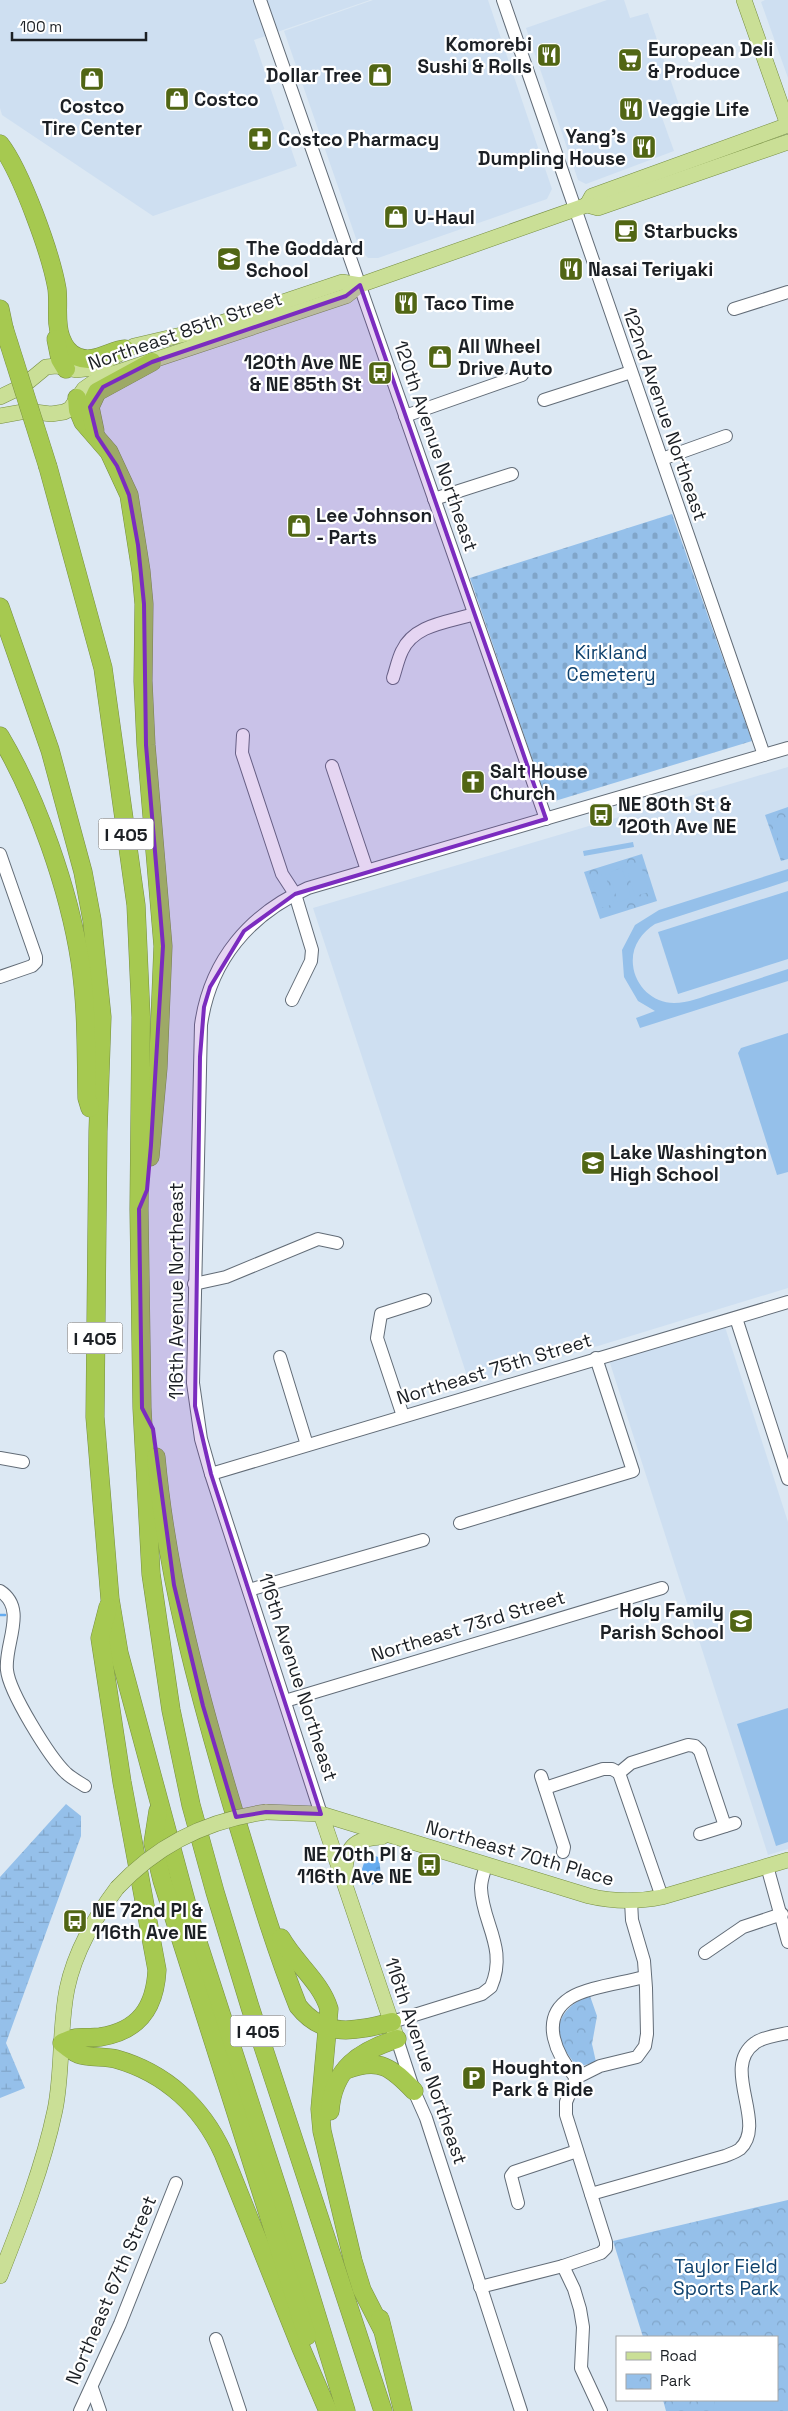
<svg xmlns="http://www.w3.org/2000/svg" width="788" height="2411" font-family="'Space Grotesk',sans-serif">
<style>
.built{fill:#cedff1}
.wetland{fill:url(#wetland-marsh)}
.cemetery{fill:url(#cemetery-stones)}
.park{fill:url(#park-crowns)}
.garden{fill:#95c0ea}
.water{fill:url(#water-ripples)}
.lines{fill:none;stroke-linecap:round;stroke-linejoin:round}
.stream{stroke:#65abef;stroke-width:2.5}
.minor-casing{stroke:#626c77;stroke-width:14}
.major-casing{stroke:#768e41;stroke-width:16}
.highway-casing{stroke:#768e41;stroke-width:19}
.minor{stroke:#fff;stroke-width:12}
.major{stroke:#cadf96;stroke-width:15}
.highway{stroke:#a6c950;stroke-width:18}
.major-bridge-casing{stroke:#768e41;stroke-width:16;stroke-linecap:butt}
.highway-bridge-casing{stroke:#768e41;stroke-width:19;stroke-linecap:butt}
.major-bridge{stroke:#cadf96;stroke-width:15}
.highway-bridge{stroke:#a6c950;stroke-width:18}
.marked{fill:#7b2cbf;fill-opacity:0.2;stroke:#7b2cbf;stroke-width:4;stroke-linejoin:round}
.labels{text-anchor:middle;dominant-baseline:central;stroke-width:4.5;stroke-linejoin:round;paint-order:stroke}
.shield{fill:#fff;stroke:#606366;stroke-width:1}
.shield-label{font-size:18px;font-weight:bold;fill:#1c2025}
.poi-label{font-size:19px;font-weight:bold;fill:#1c2025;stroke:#fff;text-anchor:start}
.street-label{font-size:19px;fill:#1c2025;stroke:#fff}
.park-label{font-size:19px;fill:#0f426e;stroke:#fff}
</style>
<defs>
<pattern id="wetland-marsh" width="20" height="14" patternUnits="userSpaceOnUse" patternTransform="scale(1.25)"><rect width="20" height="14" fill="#95c0ea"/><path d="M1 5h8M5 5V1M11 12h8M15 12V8" fill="none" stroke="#80a5c9"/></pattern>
<pattern id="cemetery-stones" width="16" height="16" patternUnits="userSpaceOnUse" patternTransform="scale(1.25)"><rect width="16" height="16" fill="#95c0ea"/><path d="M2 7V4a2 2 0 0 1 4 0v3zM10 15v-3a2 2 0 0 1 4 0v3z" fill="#80a5c9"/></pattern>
<pattern id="park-crowns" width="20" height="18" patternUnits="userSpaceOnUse" patternTransform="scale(1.25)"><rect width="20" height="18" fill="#95c0ea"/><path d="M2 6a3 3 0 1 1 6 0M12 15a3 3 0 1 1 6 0" fill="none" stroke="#80a5c9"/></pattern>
<pattern id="water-ripples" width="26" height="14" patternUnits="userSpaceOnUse" patternTransform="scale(1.25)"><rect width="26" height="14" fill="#65abef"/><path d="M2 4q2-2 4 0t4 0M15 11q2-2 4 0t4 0" fill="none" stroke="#528bc1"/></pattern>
</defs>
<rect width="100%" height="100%" fill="#dce8f3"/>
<g class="built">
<path d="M0,0H370L254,40L297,166L153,216L2,115L0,108Z"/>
<path d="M373,0H488L552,189L547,199L378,258H368L360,250L284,31Z"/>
<path d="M607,0H624L630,18L648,13L679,105L660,112L674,151L586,184L578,180L526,28Z"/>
<path d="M765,0H788V78L761,2Z"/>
<path d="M788,767V1288L470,1385L313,908Z"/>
<path d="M725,1327L788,1522V1849L768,1855L609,1360Z"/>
</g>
<path class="wetland" d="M66,1804L81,1816V1836L6,2043L25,2088L0,2098V1877Z"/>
<path class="cemetery" d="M672,514L752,741L555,801L546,799L470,578Z"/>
<g class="park">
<path d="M788,807V859L781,861L765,815Z"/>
<path d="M642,854L657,901L600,919L584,872Z"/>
<path d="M590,1996L597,2016L592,2044L596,2062L577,2067L562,2046L558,2027C564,2010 573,2002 590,1996Z"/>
<path d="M788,2200V2411H666L663,2400H777V2337H643L613,2241Z"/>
</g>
<g class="garden">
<path d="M786,817L788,850L782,852L773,821Z"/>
<path d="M633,842L634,847L584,856L583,851Z"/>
<path d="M640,862L649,892L635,896L626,867Z"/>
<path d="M622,868L631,898L618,902L609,872Z"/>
<path d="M788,869V881L655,924C641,933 631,947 633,965C635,986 653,1003 674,1003C688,1003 702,997 715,993C739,985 764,977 788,969V981L640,1028L636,1018L655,1011L638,1001L624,977L622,950L635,925L659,910Z"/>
<path d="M605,874L614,904L601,908L591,878Z"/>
<path d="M788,891V959L678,994L658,932Z"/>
<path d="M788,1033V1172L777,1175L738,1053L741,1048Z"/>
<path d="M788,1708V1842L776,1846L737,1724Z"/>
<path d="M777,2388L780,2411H713L715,2400H777Z"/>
</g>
<path class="water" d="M373,1855L378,1857C381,1868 383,1881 371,1885L364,1882L362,1869L365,1860Z"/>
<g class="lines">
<path class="stream" d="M0,1615H5"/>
<defs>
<g id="minor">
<path d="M260,0L546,819"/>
<path d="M503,0L764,755"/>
<path d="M734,309L788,292"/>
<path d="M544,400L631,372"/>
<path d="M405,416L522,375"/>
<path d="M662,459L726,436"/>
<path d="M434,499L512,474"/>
<path d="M393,678C396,669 398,659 402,651C414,624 450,622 474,614"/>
<path d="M243,735L242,753L282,874L295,894L312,950L311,961L292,1000"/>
<path d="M332,766L367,870"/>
<path d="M0,854L36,957V962L32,966L0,977"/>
<path d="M194,1284L226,1277L318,1239L337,1243"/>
<path d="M736,1318L788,1479"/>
<path d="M280,1357L307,1445"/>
<path d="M403,1416L377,1338L381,1314L425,1300"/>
<path d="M0,1458L23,1462"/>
<path d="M211,1474L788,1302"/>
<path d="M460,1523L633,1471L596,1358"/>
<path d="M249,1590L423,1540"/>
<path d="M0,1591C28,1609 4,1644 7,1670C9,1692 50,1758 66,1773C71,1778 79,1782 85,1786"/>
<path d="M285,1701L662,1588"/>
<path d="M619,1773L631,1763L688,1745L695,1746L700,1751L725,1826"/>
<path d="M619,1773L662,1897"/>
<path d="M541,1776L564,1847L563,1852"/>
<path d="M545,1788L603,1769H612L619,1773"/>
<path d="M321,1814L211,1474L201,1439L193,1383L201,1025C210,960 250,914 308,888L788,748"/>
<path d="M700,1834L735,1823"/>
<path d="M767,1866L788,1942"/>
<path d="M705,1953L743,1927L782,1914"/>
<path d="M392,2022L482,1994L491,1987C508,1948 482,1923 481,1888C481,1880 484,1873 486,1865"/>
<path d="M397,2039L414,2091L426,2118L521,2411"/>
<path d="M576,2078C557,2056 538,2019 570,1998C588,1987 623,1983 644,1977"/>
<path d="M591,2194L725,2156C730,2154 736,2152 740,2149C768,2123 720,2068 755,2043C763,2037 778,2035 788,2033"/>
<path d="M518,2203L511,2176L514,2172L577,2151"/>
<path d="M563,2266L574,2289L580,2309L583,2327L581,2368L601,2411"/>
<path d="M480,2287L563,2266L601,2253L606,2248V2242L566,2115V2102L576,2078L600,2066L637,2057L645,2046L647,2034L646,1988L644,1961L632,1920L631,1901"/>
<path d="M216,2339L240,2411"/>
<path d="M92,2388L100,2411"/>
<path d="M80,2411L120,2324L176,2183"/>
</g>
<g id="major">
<path d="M744,0L788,125"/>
<path d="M587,205L592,196L788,125"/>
<path d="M0,397L23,386L46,367L56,366L76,370L93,368L134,346L194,332L342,282L360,285"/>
<path d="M0,416L27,411L51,414L64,412L70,409L84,389L94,382L112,374L346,296L360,285L587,205L598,208L788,142"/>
<path d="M266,1812L321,1814L589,1896C614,1902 638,1902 662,1897L788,1860"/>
<path d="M321,1814L395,2033"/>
<path d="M345,1874C345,1847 355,1838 382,1837"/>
<path d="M0,2276C21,2223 43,2167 55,2110C63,2071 59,2029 67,1989C75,1951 94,1919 117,1888"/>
</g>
<g id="highway">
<path d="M0,144C21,171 51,254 57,289C59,305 55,323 61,338C64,346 69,354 78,357C94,364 110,350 125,349"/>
<path d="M0,309L4,328"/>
<path d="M56,339L60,359L66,369"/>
<path d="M77,398L78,410L83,422L109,452L129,495L141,571L144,604L143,681L146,745L163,946L158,1068L150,1157"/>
<path d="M95,431L90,407L97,392L152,362"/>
<path d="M48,467L103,668L136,905L141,1017L139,1209L142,1408L151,1574L171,1710L191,1805L215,1892L250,2007L383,2411"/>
<path d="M0,607L50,750L83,872L92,920L102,1017L98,1131L95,1417L110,1599L119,1653L193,1927L281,2199L346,2411"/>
<path d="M0,736C37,798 69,890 80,961C87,1006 86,1053 87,1098L90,1108"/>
<path d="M156,1457C167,1578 199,1695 234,1812C254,1877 273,1943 298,2006C324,2039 356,2031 392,2022"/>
<path d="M108,1607L100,1638L122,1782L157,1970C155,2008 139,2031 100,2037C82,2039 81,2034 62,2043C67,2047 73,2052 78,2054C89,2058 105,2056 116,2059C166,2073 202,2107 223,2153L301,2348L328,2411"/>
<path d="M158,1811L153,1843L162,1880L307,2336"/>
<path d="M281,1938C295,1963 321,1982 329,2009L320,2109L322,2131L353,2261L362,2290L382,2329"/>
<path d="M346,2070C380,2057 392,2068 414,2091"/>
<path d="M330,2111C333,2068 360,2051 397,2039"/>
<path d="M380,2319L403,2411"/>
</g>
</defs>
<use href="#minor" class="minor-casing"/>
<use href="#major" class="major-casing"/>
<use href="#highway" class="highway-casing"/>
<use href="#minor" class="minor"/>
<use href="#major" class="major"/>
<use href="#highway" class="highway"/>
<defs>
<path id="major-bridge" d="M117,1888C157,1845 207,1820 266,1812"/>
<path id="highway-bridge" d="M4,328L48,467"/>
</defs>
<use href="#major-bridge" class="major-bridge-casing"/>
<use href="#highway-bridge" class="highway-bridge-casing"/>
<use href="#major-bridge" class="major-bridge"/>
<use href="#highway-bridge" class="highway-bridge"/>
</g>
<path class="marked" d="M360,285L546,819L295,894L244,931L210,987L204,1007L200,1057L195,1406L211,1474L321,1814L266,1812L236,1817L203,1706L174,1585L153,1429L142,1408L139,1209L147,1190L151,1145L163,946L146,745L144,604L138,545L129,495L117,466L97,436L90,407L103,387L152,362L346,296Z"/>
<defs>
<symbol id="restaurant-square" viewBox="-11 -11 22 22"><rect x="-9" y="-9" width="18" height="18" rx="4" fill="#516614" stroke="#fff"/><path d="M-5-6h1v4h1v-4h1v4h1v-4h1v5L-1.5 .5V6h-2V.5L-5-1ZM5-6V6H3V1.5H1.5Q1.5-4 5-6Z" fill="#fff"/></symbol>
<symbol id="supermarket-square" viewBox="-11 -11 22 22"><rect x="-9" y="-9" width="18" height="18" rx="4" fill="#516614" stroke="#fff"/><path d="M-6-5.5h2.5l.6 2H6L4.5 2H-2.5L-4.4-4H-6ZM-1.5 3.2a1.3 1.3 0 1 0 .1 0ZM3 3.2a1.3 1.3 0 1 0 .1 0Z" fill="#fff"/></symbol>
<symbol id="shop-square" viewBox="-11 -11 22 22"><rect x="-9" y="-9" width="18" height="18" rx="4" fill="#516614" stroke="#fff"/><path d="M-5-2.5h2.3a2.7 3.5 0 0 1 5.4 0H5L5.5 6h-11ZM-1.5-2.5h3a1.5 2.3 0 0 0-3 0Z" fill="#fff"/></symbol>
<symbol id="pharmacy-square" viewBox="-11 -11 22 22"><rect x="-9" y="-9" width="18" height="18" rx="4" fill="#516614" stroke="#fff"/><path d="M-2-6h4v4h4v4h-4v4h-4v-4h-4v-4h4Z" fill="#fff"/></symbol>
<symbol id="cafe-square" viewBox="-11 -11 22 22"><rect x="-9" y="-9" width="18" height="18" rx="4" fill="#516614" stroke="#fff"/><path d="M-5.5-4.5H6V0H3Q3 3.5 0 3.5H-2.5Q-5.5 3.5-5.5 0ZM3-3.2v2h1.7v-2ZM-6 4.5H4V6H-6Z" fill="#fff"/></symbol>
<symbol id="school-square" viewBox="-11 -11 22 22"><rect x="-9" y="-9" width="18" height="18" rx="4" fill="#516614" stroke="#fff"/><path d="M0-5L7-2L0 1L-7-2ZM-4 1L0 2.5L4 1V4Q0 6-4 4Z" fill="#fff"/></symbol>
<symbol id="bus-square" viewBox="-11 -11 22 22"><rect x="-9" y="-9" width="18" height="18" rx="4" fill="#516614" stroke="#fff"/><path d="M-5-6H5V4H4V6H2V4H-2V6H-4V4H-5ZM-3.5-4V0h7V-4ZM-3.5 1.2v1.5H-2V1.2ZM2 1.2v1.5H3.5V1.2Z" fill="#fff"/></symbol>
<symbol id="church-square" viewBox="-11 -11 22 22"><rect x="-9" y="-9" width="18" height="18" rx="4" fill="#516614" stroke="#fff"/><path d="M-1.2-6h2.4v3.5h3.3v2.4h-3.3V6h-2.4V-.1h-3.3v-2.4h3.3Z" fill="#fff"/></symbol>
<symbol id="parking-square" viewBox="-11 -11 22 22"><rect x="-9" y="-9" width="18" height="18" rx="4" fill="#516614" stroke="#fff"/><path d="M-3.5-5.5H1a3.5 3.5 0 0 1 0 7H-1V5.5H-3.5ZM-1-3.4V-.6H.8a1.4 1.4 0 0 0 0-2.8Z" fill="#fff"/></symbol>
</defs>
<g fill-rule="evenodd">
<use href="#restaurant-square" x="535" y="41" width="28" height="28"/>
<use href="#supermarket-square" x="616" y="46" width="28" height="28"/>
<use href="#shop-square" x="366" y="61" width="28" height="28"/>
<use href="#shop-square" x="78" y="65" width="28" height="28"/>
<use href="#shop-square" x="163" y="85" width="28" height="28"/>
<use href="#restaurant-square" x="617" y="95" width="28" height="28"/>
<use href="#pharmacy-square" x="246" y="125" width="28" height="28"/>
<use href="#restaurant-square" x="630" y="133" width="28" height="28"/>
<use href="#shop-square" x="382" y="203" width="28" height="28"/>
<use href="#cafe-square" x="612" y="217" width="28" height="28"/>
<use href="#school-square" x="215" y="245" width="28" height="28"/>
<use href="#restaurant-square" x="557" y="255" width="28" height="28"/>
<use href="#restaurant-square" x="392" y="289" width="28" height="28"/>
<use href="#shop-square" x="426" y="343" width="28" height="28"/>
<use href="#bus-square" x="366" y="359" width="28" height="28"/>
<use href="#shop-square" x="285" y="512" width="28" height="28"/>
<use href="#church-square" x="459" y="768" width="28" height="28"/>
<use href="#bus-square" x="587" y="801" width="28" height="28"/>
<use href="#school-square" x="579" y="1149" width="28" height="28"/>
<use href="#school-square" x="727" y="1607" width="28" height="28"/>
<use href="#bus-square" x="415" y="1851" width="28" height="28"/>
<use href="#bus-square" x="61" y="1907" width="28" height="28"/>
<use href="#parking-square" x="460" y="2064" width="28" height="28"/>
</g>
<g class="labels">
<g class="shield">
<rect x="98.5" y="818.5" width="55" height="31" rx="4"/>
<rect x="67.5" y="1322.5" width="55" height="31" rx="4"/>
<rect x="230.5" y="2015.5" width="55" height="31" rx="4"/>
</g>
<g class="shield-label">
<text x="126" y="834">I 405</text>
<text x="95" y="1338">I 405</text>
<text x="258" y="2031">I 405</text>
</g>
<g class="poi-label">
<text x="532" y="44" text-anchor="end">Komorebi<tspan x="532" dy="22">Sushi &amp; Rolls</tspan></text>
<text x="648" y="49">European Deli<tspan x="648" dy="22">&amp; Produce</tspan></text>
<text x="362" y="75" text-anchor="end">Dollar Tree</text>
<text x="194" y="99">Costco</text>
<text x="92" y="106" text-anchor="middle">Costco<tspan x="92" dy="22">Tire Center</tspan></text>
<text x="648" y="109">Veggie Life</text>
<text x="626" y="136" text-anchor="end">Yang's<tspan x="626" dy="22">Dumpling House</tspan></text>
<text x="278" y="139">Costco Pharmacy</text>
<text x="414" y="217">U-Haul</text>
<text x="644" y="231">Starbucks</text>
<text x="246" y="248">The Goddard<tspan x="246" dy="22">School</tspan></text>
<text x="588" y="269">Nasai Teriyaki</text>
<text x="424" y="303">Taco Time</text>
<text x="458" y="346">All Wheel<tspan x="458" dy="22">Drive Auto</tspan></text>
<text x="362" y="362" text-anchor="end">120th Ave NE<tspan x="362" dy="22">&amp; NE 85th St</tspan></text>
<text x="316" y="515">Lee Johnson<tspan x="316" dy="22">- Parts</tspan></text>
<text x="490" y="771">Salt House<tspan x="490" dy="22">Church</tspan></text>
<text x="618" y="804">NE 80th St &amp;<tspan x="618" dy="22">120th Ave NE</tspan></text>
<text x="610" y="1152">Lake Washington<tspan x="610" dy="22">High School</tspan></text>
<text x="724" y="1610" text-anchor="end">Holy Family<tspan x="724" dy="22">Parish School</tspan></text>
<text x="412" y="1854" text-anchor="end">NE 70th Pl &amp;<tspan x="412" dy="22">116th Ave NE</tspan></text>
<text x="92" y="1910">NE 72nd Pl &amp;<tspan x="92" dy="22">116th Ave NE</tspan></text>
<text x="492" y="2067">Houghton<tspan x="492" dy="22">Park &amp; Ride</tspan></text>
</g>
<g class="street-label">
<text transform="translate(185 331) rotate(-19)">Northeast 85th Street</text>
<text transform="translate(665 414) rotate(71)">122nd Avenue Northeast</text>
<text transform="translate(436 446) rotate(71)">120th Avenue Northeast</text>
<text transform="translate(176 1291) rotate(-90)">116th Avenue Northeast</text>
<text transform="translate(494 1369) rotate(-17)">Northeast 75th Street</text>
<text transform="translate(468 1626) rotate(-17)">Northeast 73rd Street</text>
<text transform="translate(298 1677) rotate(72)">116th Avenue Northeast</text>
<text transform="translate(520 1853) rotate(16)">Northeast 70th Place</text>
<text transform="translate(426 2061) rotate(71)">116th Avenue Northeast</text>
<text transform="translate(111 2290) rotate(-67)">Northeast 67th Street</text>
</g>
<g class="park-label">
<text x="611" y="652">Kirkland<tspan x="611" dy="22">Cemetery</tspan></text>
<text x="726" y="2266">Taylor Field<tspan x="726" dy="22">Sports Park</tspan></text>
</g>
</g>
<rect x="616" y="2336" width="162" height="65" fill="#ffffff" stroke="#a4a6a8"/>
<rect x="626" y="2352" width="25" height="8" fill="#cadf96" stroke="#a4a6a8"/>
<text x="660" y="2361" font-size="15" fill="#1c2025">Road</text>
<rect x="626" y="2374" width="25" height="15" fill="url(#park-crowns)" stroke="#a4a6a8"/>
<text x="660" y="2386" font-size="15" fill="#1c2025">Park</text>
<path d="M12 32v8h134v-8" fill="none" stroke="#1c2025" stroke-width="2.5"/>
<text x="20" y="32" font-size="15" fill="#1c2025" stroke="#ffffff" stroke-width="4" paint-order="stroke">100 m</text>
</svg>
